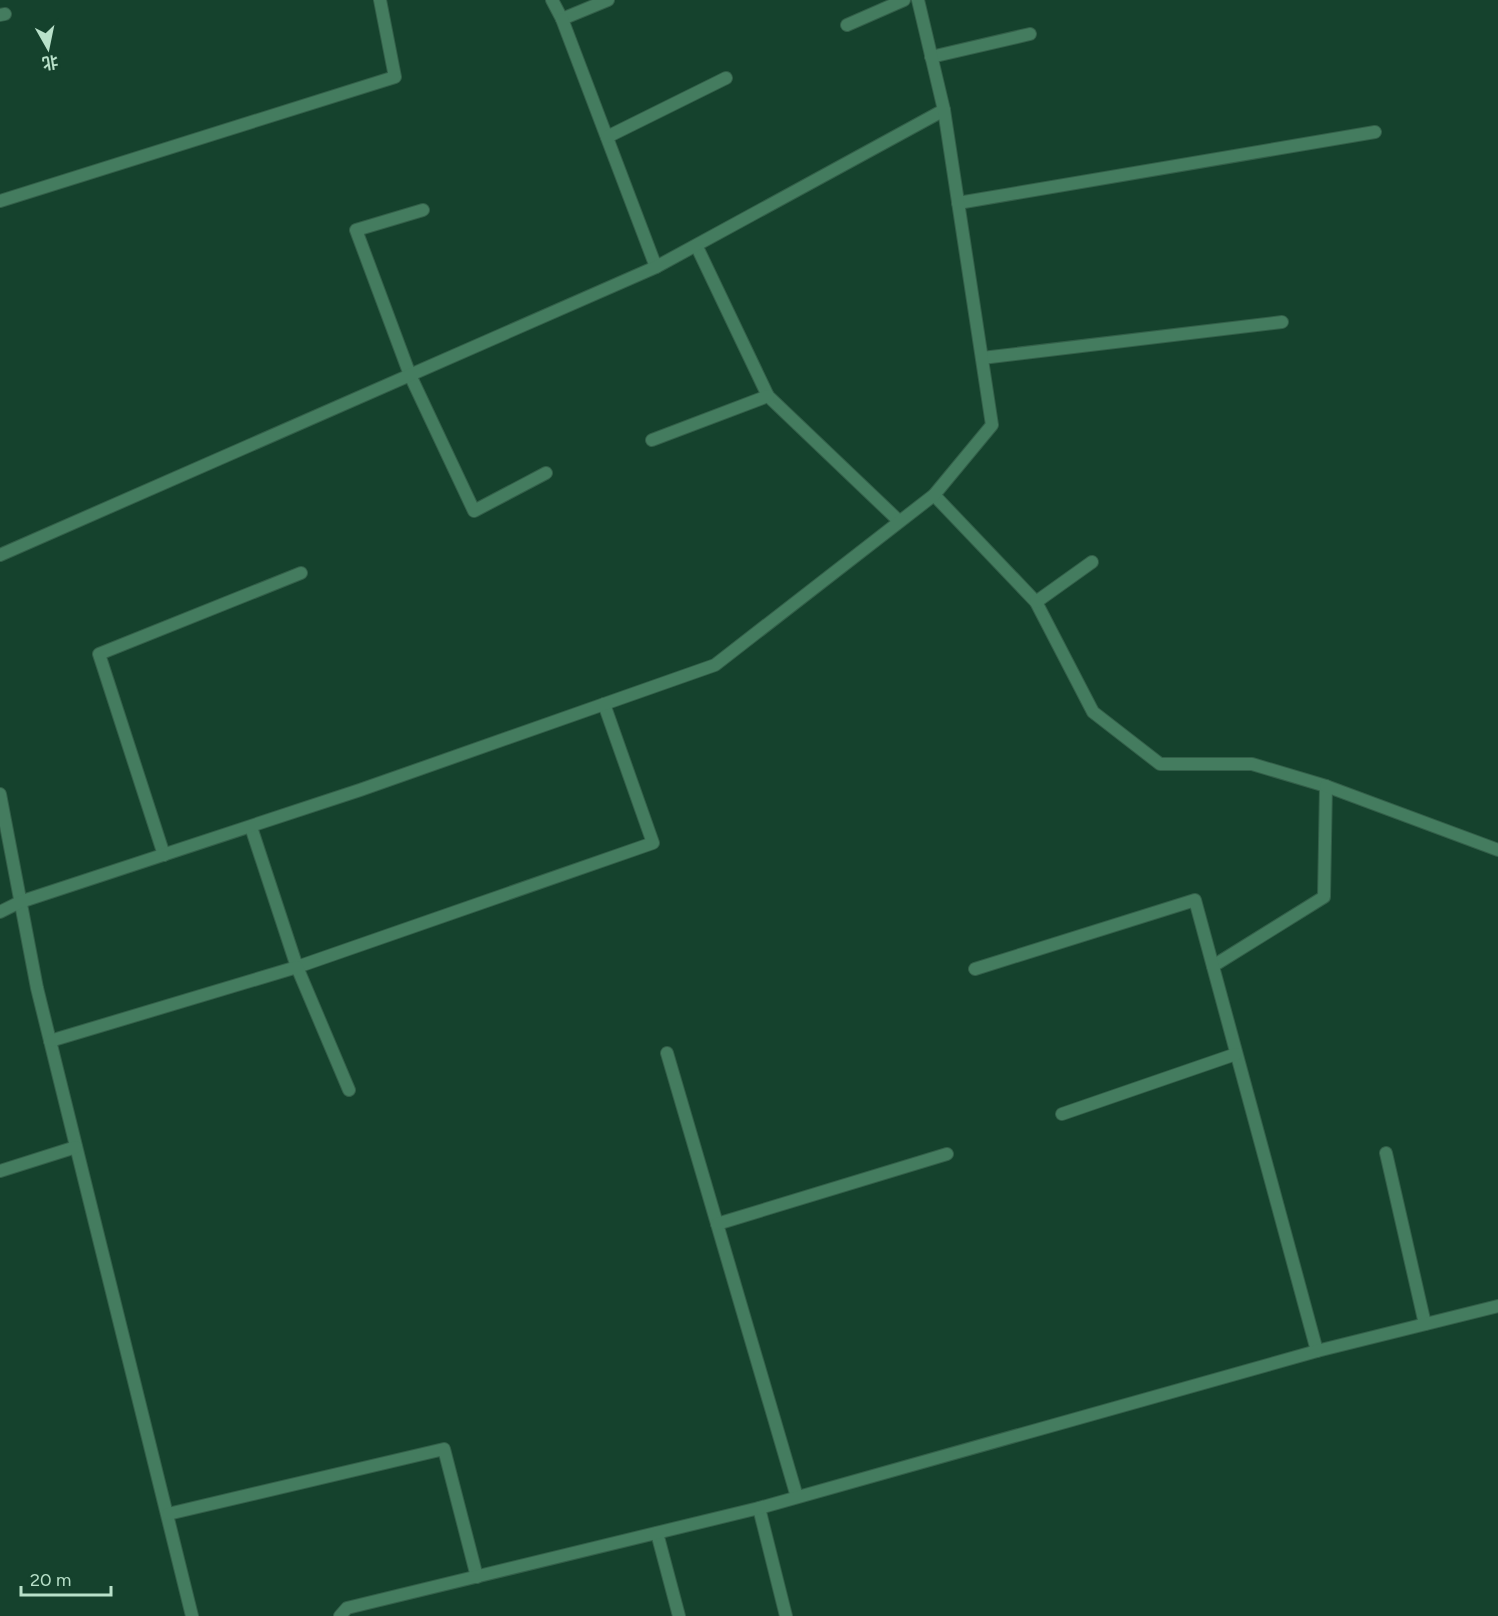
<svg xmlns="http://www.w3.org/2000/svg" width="1498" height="1616" font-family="Figtree,'Noto Sans SC',sans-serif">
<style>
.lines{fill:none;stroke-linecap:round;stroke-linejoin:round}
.minor-casing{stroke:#335f49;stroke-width:14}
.minor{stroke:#447c5f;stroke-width:12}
</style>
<rect width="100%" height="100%" fill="#15422d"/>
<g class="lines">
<defs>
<g id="minor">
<path d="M552,0L562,19L608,0"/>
<path d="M0,15L5,14"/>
<path d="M562,19L656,267"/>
<path d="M847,25L904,0"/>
<path d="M931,57L1030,34"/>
<path d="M607,137L726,78"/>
<path d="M0,201L395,77L380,0"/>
<path d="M958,203L1375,132"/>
<path d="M423,210L356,230L410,375L474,511L546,473"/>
<path d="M697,247L768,396L899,521"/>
<path d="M982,358L1282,322"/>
<path d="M652,440L768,396"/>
<path d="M934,495L1036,602L1093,712L1160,764H1252L1326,786L1324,897L1213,966"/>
<path d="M0,555L656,267L944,110"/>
<path d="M1036,602L1092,562"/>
<path d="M1326,786L1498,850"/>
<path d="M0,794L37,988L192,1616"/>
<path d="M251,827L297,967L653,843L604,704"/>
<path d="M164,855L99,654L301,573"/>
<path d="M0,912L20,902L360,790L715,665L934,495L992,425L944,110L918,0"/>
<path d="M975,969L1195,900L1317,1351"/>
<path d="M50,1041L297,967L349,1090"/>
<path d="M667,1053L797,1497"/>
<path d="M1062,1114L1236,1054"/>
<path d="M1386,1153L1425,1324"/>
<path d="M0,1171L76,1147"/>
<path d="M717,1224L947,1154"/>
<path d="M759,1508L786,1616"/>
<path d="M168,1514L444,1449L477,1577"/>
<path d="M657,1533L679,1616"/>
<path d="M340,1616L347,1608L759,1508L1317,1351L1498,1306"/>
</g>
</defs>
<use href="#minor" class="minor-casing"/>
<use href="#minor" class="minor"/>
</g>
<g transform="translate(48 48) rotate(171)" stroke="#15422d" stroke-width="4.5" paint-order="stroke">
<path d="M0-4.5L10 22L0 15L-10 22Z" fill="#b9e1ca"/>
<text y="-9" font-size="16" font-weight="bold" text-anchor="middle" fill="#b9e1ca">北</text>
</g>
<path d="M21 1586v9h90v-9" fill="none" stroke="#b9e1ca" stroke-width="3"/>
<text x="30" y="1586" font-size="18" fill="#b9e1ca" stroke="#15422d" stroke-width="4.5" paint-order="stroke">20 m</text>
</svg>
